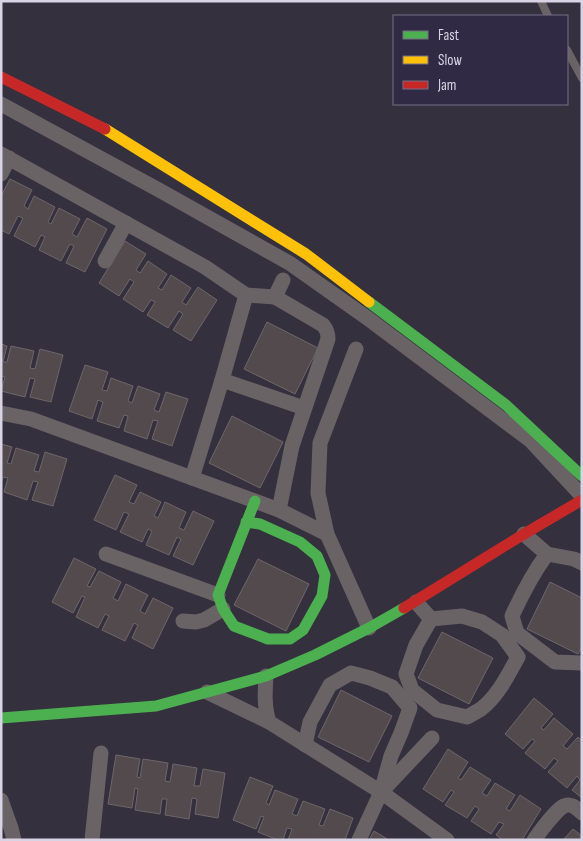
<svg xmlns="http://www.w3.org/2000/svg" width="583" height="841" font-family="'Sofia Sans Condensed',sans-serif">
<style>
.building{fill:#534a4e;stroke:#6e6669}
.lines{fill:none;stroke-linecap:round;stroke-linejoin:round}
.lane{stroke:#696366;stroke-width:8}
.street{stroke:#696366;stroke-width:15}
.fast{stroke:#4caf50;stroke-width:11}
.slow{stroke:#ffc107;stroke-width:11}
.jam{stroke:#c62828;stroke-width:11}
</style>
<rect width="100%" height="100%" fill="#34303e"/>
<g class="building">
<path d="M10,179L32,190L24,206L28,209L34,196L55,207L48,222L51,224L59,208L80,219L72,234L77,237L87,218L107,229L85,272L66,263L74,246L70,244L61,261L39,250L45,237L41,235L35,247L14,236L23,218L18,216L9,234L1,230V196Z"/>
<path d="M125,241L146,254L136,270L140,273L148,261L167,274L158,288L162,290L171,275L191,288L182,302L186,305L198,287L217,300L191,341L173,330L183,314L179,311L168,328L147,315L155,302L151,300L143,312L123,299L134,282L130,279L119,296L99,283Z"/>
<path d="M267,322L318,348L295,394L244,369Z"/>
<path d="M1,344L7,346L3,362H7L11,346L34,351L30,368L35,369L40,349L63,355L51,402L30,397L35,379L30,378L25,397L1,391L5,377L1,376Z"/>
<path d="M85,365L108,372L102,390L107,391L111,378L133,386L128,401L132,403L138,386L160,394L154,410L159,412L166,392L188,399L172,446L152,439L158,421L153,420L147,439L124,431L128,416L124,415L119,428L97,421L103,402L98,400L92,419L69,411Z"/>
<path d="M232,416L283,442L260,488L209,463Z"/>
<path d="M1,444L12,447L7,463L11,464L16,448L39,455L34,471L39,472L45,452L67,459L53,506L32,500L38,482L33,481L27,500L4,492L8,478L3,477L1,484Z"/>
<path d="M115,475L137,485L129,502L134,504L140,492L161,502L154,516L158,518L165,502L186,512L179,528L184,530L193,511L214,521L193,565L173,556L181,539L177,537L169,555L146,545L152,531L148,529L142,542L120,532L129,514L124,512L116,530L94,520Z"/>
<path d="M74,558L96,569L87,586L90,587L99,571L121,582L113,598L118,601L126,584L148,595L140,611L145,614L153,598L173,608L153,649L132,638L138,625L134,623L125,641L102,630L109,616L105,614L98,628L76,617L85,597L82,596L73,613L52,602Z"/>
<path d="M258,559L309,584L286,631L234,605Z"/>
<path d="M550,582L582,598V647L578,654L527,629Z"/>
<path d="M442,632L493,658L469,704L418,678Z"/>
<path d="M341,690L392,716L369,762L318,737Z"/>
<path d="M534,698L553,714L541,728L544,730L554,718L573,734L563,746L567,749L578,737L582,741V798L572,790L580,780L577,776L567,788L548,772L558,761L554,758L545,769L525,753L535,741L532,739L523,749L505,734Z"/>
<path d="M448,749L468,762L458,778L461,780L470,767L491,780L482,793L487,796L495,783L515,795L506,809L510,811L520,795L541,809L522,840H503L496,835L504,824L499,822L491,834L471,821L479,809L475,806L467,818L445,805L454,792L451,790L443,802L423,789Z"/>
<path d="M116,755L140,759L137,777L140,778L143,759L168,763L165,781L170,782L173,764L197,768L194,786H200L203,769L225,773L218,818L195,814L197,799L192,798L189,819L165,815L167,799H162L160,814L135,810L138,789L135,788L132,808L108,804Z"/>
<path d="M250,777L273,786L266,803L269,805L275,790L298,799L292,814L297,816L303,801L325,809L319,825L323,826L330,809L353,818L345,840H317L315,839L314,840H288L292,829L287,828L283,840H278L258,832L264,817L261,816L256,829L233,820Z"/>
<path d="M573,829L582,836V840H563Z"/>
<path d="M374,831L389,840H369Z"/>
</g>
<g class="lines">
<g class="lane">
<path d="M541,1L548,16"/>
<path d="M567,50L582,78"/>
</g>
<g class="street">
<path d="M1,104L159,190L291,264L366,317L530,440L582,496"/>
<path d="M1,154L205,267L246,295L275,297L283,280"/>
<path d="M1,174L9,158"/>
<path d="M105,261L126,223"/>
<path d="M275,297L323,325C327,330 328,333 328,339L292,446L279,510"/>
<path d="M356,349L320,443L318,493L327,534L369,628"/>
<path d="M222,380L304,408"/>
<path d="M1,413L31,419L255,501L279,510L327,534"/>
<path d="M192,478L222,380L246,295"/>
<path d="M524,534L547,554L574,559L582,563"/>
<path d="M106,554L218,595"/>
<path d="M547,554C533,573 522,594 512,616L517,633L555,662L582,663"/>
<path d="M416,602L431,619L462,616L482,622L502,635L518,657C508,675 498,696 481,709C476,712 471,715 467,717L437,710L412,690L406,674L416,645L431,619"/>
<path d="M183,621L196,622L204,620L223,609"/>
<path d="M266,676C265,692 264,707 269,722L381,792L447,840"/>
<path d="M207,692L269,722"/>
<path d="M305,745L310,722L330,685L351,673L370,678L392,687L410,708L401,733L391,756L381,792"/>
<path d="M1,800L11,828L14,840"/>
<path d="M92,840L101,753"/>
<path d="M359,840L381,792L432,738"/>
<path d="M534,840C539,833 557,809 564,806C570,803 577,808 582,813"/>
</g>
<g class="fast">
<path d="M369,302L506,405L582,476"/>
<path d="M246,522L260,524L300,542L317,556L325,575L322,596L303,630L290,639H268L234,626L223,609L218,595L255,501"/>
<path d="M1,718L156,706L266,676L315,655L369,628L404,608"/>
</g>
<path class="slow" d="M105,129L306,254L369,302"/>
<g class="jam">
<path d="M1,77L105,129"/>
<path d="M404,608L524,534L582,500"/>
</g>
</g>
<rect width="583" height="841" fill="none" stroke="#d8d4e6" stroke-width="5"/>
<rect x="393" y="15" width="175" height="90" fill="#312a44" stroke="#746e85"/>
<rect x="403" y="31" width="25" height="8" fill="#4caf50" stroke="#746e85"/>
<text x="438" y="40" font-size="15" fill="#d8d4e6">Fast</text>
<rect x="403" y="56" width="25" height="8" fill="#ffc107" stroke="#746e85"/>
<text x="438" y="65" font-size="15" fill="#d8d4e6">Slow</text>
<rect x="403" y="81" width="25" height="8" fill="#c62828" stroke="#746e85"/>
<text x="438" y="90" font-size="15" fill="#d8d4e6">Jam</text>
</svg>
